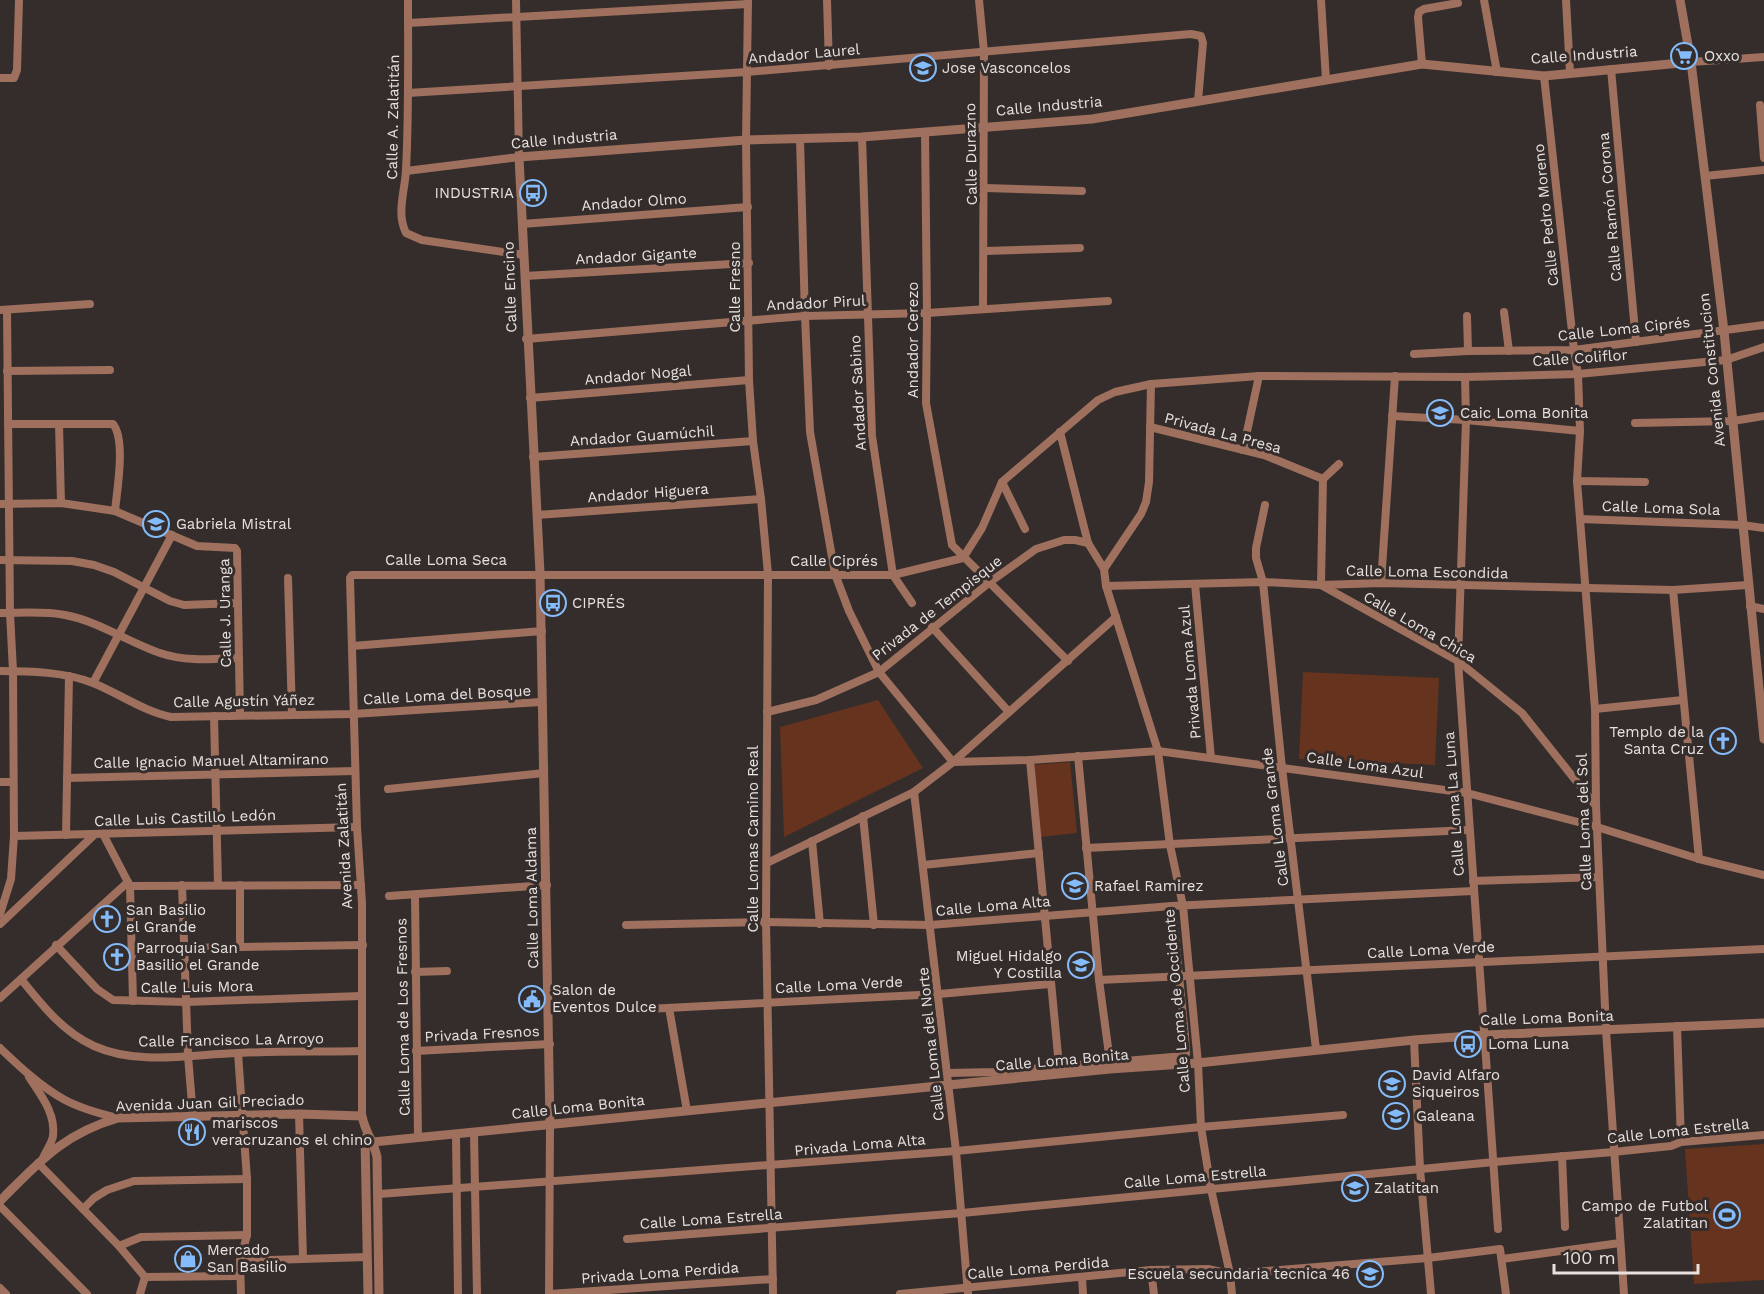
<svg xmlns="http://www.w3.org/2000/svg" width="1764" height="1294" font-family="'Work Sans',sans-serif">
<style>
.green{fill:#66331e}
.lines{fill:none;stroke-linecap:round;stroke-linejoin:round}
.minor{stroke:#9e705d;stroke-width:8}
.tertiary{stroke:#9e705d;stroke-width:9}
.labels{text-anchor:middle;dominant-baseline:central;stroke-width:6;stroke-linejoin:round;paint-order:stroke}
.street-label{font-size:15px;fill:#e7e2e0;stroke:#342d2b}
.poi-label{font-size:15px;fill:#e7e2e0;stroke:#342d2b;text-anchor:start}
</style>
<rect width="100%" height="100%" fill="#342d2b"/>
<g class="green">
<path d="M1303,672L1439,678L1435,765L1299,759Z"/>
<path d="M878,700L923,768L784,837L780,727Z"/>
<path d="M1070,762L1077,833L1040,837L1032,765Z"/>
<path d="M1764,1144V1280L1694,1284L1685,1149Z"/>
</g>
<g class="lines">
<g class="minor">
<path d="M408,0C408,57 409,114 406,170C405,191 396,213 406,233L422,240L524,255"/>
<path d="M748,0L746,140L749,380L753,441L761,499L768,574L766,922L773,1294"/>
<path d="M827,0L829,66"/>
<path d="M979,0L984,52L983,308"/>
<path d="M1321,0L1326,80"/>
<path d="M1484,0L1497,72"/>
<path d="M1566,0L1570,73"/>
<path d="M408,23L748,4"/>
<path d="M1691,62L1764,57"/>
<path d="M1422,64L1418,17L1419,12L1424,9L1458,3"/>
<path d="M1611,69L1636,342"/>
<path d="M1544,76L1574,350L1578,374L1580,431L1577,481L1595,709L1596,806L1606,1030L1624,1294"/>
<path d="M0,78H14L17,70L19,0"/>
<path d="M408,93L747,72L1191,34L1201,36L1203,43L1198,101"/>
<path d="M1760,105L1764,158"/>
<path d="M925,132L927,313L926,403L952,545L1068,661"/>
<path d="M862,137L872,436L893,575L912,603"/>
<path d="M800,139L805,316L810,432L835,574L849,611L879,672L953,762L1030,760L1158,751L1467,793L1597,827L1699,859L1764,875"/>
<path d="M406,171L519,157L516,0"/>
<path d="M1705,176L1764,170"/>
<path d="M985,188L1082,191"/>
<path d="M522,224L748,207"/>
<path d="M985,251L1080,248"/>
<path d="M525,276L749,263"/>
<path d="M0,310L90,304"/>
<path d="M1504,312L1509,351"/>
<path d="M1467,316L1468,351"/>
<path d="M526,339L805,316L927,313L1108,301"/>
<path d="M1414,354L1468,351L1574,350L1764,325"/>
<path d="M7,371L110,370"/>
<path d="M1465,377L1466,420L1458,661L1498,1229"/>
<path d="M530,398L749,380"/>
<path d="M1392,416L1466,420L1580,431"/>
<path d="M1635,423L1733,421L1764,416"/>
<path d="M8,424H113C126,440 117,490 115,511"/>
<path d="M59,424L61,503"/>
<path d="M1150,427L1264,455L1323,479"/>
<path d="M1060,432L1088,543L1104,569L1106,586L1158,751L1170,845L1183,906L1198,1063L1201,1127L1211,1189L1230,1274L1232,1294"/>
<path d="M1243,450L1259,376"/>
<path d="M533,457L753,441"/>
<path d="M1323,479L1321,585L1458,661L1522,713L1596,806"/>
<path d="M1323,479L1339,464"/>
<path d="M1577,481L1645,482"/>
<path d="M1002,482L1025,529"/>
<path d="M0,504L61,503L115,511L197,546L235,548L237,551L240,715"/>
<path d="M1265,505L1256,548V558L1263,582L1282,768L1316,1049"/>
<path d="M537,515L761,499"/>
<path d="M1580,519L1742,525L1764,528"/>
<path d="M0,560L72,561L94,565L114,572L170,601L184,605L238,603"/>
<path d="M1104,569L1141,514L1146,502L1149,482L1151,384"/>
<path d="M288,578L292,714"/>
<path d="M1381,583L1395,376"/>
<path d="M1195,584L1211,758"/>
<path d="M1106,586L1263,582L1321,585L1381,583L1673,590L1748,585"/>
<path d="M1673,590L1699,859"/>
<path d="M1750,606L1764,609"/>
<path d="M0,613C21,613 45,611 65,615C98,621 130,643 160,653C186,662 213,659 239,658"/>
<path d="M932,627L1009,712"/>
<path d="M352,646L542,631"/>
<path d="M0,671C30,671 65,672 93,683C120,694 143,711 171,717L353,714L541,702"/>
<path d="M93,683L172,535"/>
<path d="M1595,709L1683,700"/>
<path d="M767,712L816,700L879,672L990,582L1036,549L1064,540H1075L1088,543"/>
<path d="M214,716L218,885"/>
<path d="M1078,756L1099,980L1110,1062"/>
<path d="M1030,760L1059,1066"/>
<path d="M67,778L355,771"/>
<path d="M0,782H13"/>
<path d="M388,789L544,773"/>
<path d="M914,792L956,1151L968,1294"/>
<path d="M863,816L874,925"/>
<path d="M103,834L130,886L133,1001"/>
<path d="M66,835L69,676"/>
<path d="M14,836L357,827"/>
<path d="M812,841L820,924"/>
<path d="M1086,848L1469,830"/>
<path d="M767,863L914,792L953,762L1116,617"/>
<path d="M923,865L1039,853"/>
<path d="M1473,881L1599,877"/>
<path d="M182,885L188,1056L193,1116"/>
<path d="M240,885V945"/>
<path d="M130,886L361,885"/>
<path d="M389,896L547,885"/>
<path d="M415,896L418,1138"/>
<path d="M0,914L11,879L14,836L13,671L10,613L7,310"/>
<path d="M0,924L94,835"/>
<path d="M626,925L766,922L930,925L1172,906L1473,891"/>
<path d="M56,945L97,989L113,1000L186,1002L361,996"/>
<path d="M184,948L363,945"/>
<path d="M415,972L447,971"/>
<path d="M21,979C42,1005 63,1032 94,1046C138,1066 192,1054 239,1053C280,1051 321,1052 362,1051"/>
<path d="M1099,980L1764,949"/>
<path d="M0,998L128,882"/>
<path d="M669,1008L687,1111"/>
<path d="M628,1010L939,994L1050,984"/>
<path d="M1677,1026L1681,1142"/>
<path d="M1414,1040L1420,1169L1431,1294"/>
<path d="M0,1048C20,1067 41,1087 65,1100C82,1109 101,1114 118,1118"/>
<path d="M416,1051L550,1044"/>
<path d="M238,1053L247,1179V1235L240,1261L241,1294"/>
<path d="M948,1073L995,1072L1184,1056L1186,1054L1185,1036L1172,906"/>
<path d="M29,1077C40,1094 56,1113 53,1136C52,1143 46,1151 43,1158"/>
<path d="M299,1114L303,1259"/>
<path d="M362,1116V903L357,827L350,578L352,575H893L963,558L982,528L1002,482L1098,400L1115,392L1151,384L1259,376L1465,377L1578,374L1726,360L1764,347"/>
<path d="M474,1133L477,1294"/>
<path d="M456,1135L458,1294"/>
<path d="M1562,1156L1565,1227"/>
<path d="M38,1163L119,1246L145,1277"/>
<path d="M379,1194L956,1151L1201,1127L1343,1115"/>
<path d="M0,1206L87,1294"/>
<path d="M83,1209L94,1198L107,1190L134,1181L247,1179"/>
<path d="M627,1239L962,1213L1494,1162L1613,1152L1671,1146L1681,1142L1764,1135"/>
<path d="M119,1246L141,1237L247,1235"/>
<path d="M1502,1259L1620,1243"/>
<path d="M240,1261L367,1257"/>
<path d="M1151,1270L1154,1294"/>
<path d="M145,1277L240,1276"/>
<path d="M1082,1278L1083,1294"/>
<path d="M0,1288L6,1294"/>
<path d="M140,1294L145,1277"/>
<path d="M549,1294L773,1279"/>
<path d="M549,1294L550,1126"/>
<path d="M900,1294L1151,1270L1208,1269L1230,1274L1428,1258L1500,1249L1506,1294"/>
</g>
<g class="tertiary">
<path d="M1680,0L1691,62L1724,331L1764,739"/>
<path d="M550,1126L540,573L519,157L746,140L862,137L1092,119L1422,64L1544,76L1691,62"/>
<path d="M365,1138L368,1294"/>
<path d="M363,1143L1110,1069L1198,1063L1414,1040L1485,1035L1764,1023"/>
<path d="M0,1201C39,1162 63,1134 118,1118L299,1114L362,1116C365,1132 374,1142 377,1157L379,1294"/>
</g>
</g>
<defs>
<symbol id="supermarket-ring" viewBox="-11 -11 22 22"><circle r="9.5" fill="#342d2b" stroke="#84bcfb" stroke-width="1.5"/><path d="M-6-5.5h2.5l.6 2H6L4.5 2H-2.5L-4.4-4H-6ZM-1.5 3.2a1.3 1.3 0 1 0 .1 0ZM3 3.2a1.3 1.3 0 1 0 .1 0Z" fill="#84bcfb"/></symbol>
<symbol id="school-ring" viewBox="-11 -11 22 22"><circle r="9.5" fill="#342d2b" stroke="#84bcfb" stroke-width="1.5"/><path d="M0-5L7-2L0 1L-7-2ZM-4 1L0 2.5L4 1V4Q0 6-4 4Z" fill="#84bcfb"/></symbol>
<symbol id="bus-ring" viewBox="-11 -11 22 22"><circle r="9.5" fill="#342d2b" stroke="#84bcfb" stroke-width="1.5"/><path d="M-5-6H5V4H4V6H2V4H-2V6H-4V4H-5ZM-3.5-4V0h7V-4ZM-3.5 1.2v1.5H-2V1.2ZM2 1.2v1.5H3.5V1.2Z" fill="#84bcfb"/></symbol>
<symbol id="church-ring" viewBox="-11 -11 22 22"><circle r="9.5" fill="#342d2b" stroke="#84bcfb" stroke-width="1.5"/><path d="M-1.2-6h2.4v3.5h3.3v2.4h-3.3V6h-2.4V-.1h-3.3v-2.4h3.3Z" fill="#84bcfb"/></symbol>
<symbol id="civic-ring" viewBox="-11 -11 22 22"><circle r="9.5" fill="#342d2b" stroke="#84bcfb" stroke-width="1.5"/><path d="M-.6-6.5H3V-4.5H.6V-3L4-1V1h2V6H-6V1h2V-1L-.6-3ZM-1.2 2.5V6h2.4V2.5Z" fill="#84bcfb"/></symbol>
<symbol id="restaurant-ring" viewBox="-11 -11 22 22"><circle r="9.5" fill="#342d2b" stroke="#84bcfb" stroke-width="1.5"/><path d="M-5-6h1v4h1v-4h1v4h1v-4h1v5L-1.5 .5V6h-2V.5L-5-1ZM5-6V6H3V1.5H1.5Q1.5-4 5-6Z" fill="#84bcfb"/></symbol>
<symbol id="stadium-ring" viewBox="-11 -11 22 22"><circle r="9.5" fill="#342d2b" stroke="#84bcfb" stroke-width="1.5"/><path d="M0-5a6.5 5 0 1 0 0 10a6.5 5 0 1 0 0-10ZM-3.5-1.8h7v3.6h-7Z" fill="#84bcfb"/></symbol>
<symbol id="shop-ring" viewBox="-11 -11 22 22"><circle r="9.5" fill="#342d2b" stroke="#84bcfb" stroke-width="1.5"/><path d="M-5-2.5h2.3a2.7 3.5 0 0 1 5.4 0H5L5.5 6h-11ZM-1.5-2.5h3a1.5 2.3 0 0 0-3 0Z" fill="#84bcfb"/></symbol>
</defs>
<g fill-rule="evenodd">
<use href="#supermarket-ring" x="1669" y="41" width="30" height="30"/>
<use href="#school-ring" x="908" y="53" width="30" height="30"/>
<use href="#bus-ring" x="518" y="178" width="30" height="30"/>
<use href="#school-ring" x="1425" y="398" width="30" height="30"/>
<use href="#school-ring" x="141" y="509" width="30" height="30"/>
<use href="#bus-ring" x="538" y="588" width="30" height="30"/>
<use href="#church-ring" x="1708" y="726" width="30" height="30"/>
<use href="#school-ring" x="1060" y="871" width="30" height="30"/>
<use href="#church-ring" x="92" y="904" width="30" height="30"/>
<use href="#church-ring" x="102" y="942" width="30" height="30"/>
<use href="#school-ring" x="1066" y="950" width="30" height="30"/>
<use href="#civic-ring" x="517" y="984" width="30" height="30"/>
<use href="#bus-ring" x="1453" y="1029" width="30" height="30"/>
<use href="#school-ring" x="1377" y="1069" width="30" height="30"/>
<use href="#school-ring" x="1381" y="1101" width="30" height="30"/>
<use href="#restaurant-ring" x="177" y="1117" width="30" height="30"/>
<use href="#school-ring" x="1340" y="1173" width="30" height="30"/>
<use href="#stadium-ring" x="1712" y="1200" width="30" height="30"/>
<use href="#shop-ring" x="173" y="1244" width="30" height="30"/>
<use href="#school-ring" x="1355" y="1259" width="30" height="30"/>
</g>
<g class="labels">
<g class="street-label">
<text transform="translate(804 54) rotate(-5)">Andador Laurel</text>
<text transform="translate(1584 55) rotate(-4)">Calle Industria</text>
<text transform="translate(1049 106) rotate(-5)">Calle Industria</text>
<text transform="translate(393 117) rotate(-89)">Calle A. Zalatitán</text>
<text transform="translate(564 139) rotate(-5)">Calle Industria</text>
<text transform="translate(971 154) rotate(-91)">Calle Durazno</text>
<text transform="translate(634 202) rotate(-4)">Andador Olmo</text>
<text transform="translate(1610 207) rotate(-95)">Calle Ramón Corona</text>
<text transform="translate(1546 215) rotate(-96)">Calle Pedro Moreno</text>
<text transform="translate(636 256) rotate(-3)">Andador Gigante</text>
<text transform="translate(510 287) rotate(-92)">Calle Encino</text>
<text transform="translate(735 287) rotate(-90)">Calle Fresno</text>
<text transform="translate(816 303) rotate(-3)">Andador Pirul</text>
<text transform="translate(1624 329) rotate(-6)">Calle Loma Ciprés</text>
<text transform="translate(913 340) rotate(-90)">Andador Cerezo</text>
<text transform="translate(1580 358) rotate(-4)">Calle Coliflor</text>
<text transform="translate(1712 370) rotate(-96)">Avenida Constitucion</text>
<text transform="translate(638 375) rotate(-5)">Andador Nogal</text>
<text transform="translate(858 393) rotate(-93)">Andador Sabino</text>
<text transform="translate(1223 433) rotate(15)">Privada La Presa</text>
<text transform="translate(642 436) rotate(-4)">Andador Guamúchil</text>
<text transform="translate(648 493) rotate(-4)">Andador Higuera</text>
<text transform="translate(1661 508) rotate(2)">Calle Loma Sola</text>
<text x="446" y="560">Calle Loma Seca</text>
<text x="834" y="561">Calle Ciprés</text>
<text transform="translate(1427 572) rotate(1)">Calle Loma Escondida</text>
<text transform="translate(937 608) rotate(-38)">Privada de Tempisque</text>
<text transform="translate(225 613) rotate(-91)">Calle J. Uranga</text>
<text transform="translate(1420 627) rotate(30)">Calle Loma Chica</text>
<text transform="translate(1190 672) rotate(-95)">Privada Loma Azul</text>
<text transform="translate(447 695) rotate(-3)">Calle Loma del Bosque</text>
<text transform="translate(244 701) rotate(-1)">Calle Agustín Yáñez</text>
<text transform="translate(211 761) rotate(-1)">Calle Ignacio Manuel Altamirano</text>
<text transform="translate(1365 765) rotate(8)">Calle Loma Azul</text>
<text transform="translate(1454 804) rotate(-94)">Calle Loma La Luna</text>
<text transform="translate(1275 817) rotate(-97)">Calle Loma Grande</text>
<text transform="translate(185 818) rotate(-2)">Calle Luis Castillo Ledón</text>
<text transform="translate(1584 822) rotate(-92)">Calle Loma del Sol</text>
<text transform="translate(753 839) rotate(-90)">Calle Lomas Camino Real</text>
<text transform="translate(344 846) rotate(-93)">Avenida Zalatitán</text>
<text transform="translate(532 898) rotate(-91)">Calle Loma Aldama</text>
<text transform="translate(993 906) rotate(-5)">Calle Loma Alta</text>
<text transform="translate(1431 950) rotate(-3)">Calle Loma Verde</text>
<text transform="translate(839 985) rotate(-3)">Calle Loma Verde</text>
<text transform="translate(197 987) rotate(-1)">Calle Luis Mora</text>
<text transform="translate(1177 1001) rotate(-95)">Calle Loma de Occidente</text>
<text transform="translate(403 1017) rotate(-91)">Calle Loma de Los Fresnos</text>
<text transform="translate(1547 1018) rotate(-2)">Calle Loma Bonita</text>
<text transform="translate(482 1034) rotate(-3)">Privada Fresnos</text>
<text transform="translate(231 1040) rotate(-1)">Calle Francisco La Arroyo</text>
<text transform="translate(931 1044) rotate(-96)">Calle Loma del Norte</text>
<text transform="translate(1062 1060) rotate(-5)">Calle Loma Bonita</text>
<text transform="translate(210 1103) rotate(-2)">Avenida Juan Gil Preciado</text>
<text transform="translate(578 1107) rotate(-6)">Calle Loma Bonita</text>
<text transform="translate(1678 1131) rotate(-6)">Calle Loma Estrella</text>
<text transform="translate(860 1145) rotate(-5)">Privada Loma Alta</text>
<text transform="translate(1195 1177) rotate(-5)">Calle Loma Estrella</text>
<text transform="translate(711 1219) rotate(-4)">Calle Loma Estrella</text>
<text transform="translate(1038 1268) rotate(-5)">Calle Loma Perdida</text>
<text transform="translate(660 1273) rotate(-4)">Privada Loma Perdida</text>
</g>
<g class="poi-label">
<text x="1704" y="56">Oxxo</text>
<text x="942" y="68">Jose Vasconcelos</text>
<text x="514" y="193" text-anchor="end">INDUSTRIA</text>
<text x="1460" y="413">Caic Loma Bonita</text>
<text x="176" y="524">Gabriela Mistral</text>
<text x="572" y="603">CIPRÉS</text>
<text x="1704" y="732" text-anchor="end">Templo de la<tspan x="1704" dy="17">Santa Cruz</tspan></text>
<text x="1094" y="886">Rafael Ramirez</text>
<text x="126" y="910">San Basilio<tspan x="126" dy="17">el Grande</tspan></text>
<text x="136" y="948">Parroquia San<tspan x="136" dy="17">Basilio el Grande</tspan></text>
<text x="1062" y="956" text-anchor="end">Miguel Hidalgo<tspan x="1062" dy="17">Y Costilla</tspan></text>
<text x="552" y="990">Salon de<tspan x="552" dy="17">Eventos Dulce</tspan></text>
<text x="1488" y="1044">Loma Luna</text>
<text x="1412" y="1075">David Alfaro<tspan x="1412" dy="17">Siqueiros</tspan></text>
<text x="1416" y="1116">Galeana</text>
<text x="212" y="1123">mariscos<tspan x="212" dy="17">veracruzanos el chino</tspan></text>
<text x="1374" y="1188">Zalatitan</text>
<text x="1708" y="1206" text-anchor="end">Campo de Futbol<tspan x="1708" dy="17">Zalatitan</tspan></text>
<text x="207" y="1250">Mercado<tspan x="207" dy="17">San Basilio</tspan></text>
<text x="1350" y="1274" text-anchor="end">Escuela secundaria tecnica 46</text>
</g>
</g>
<path d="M1554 1264v9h144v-9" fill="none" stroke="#e7e2e0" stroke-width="3"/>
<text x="1563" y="1264" font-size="18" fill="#e7e2e0" stroke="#342d2b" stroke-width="4.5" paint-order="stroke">100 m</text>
</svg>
